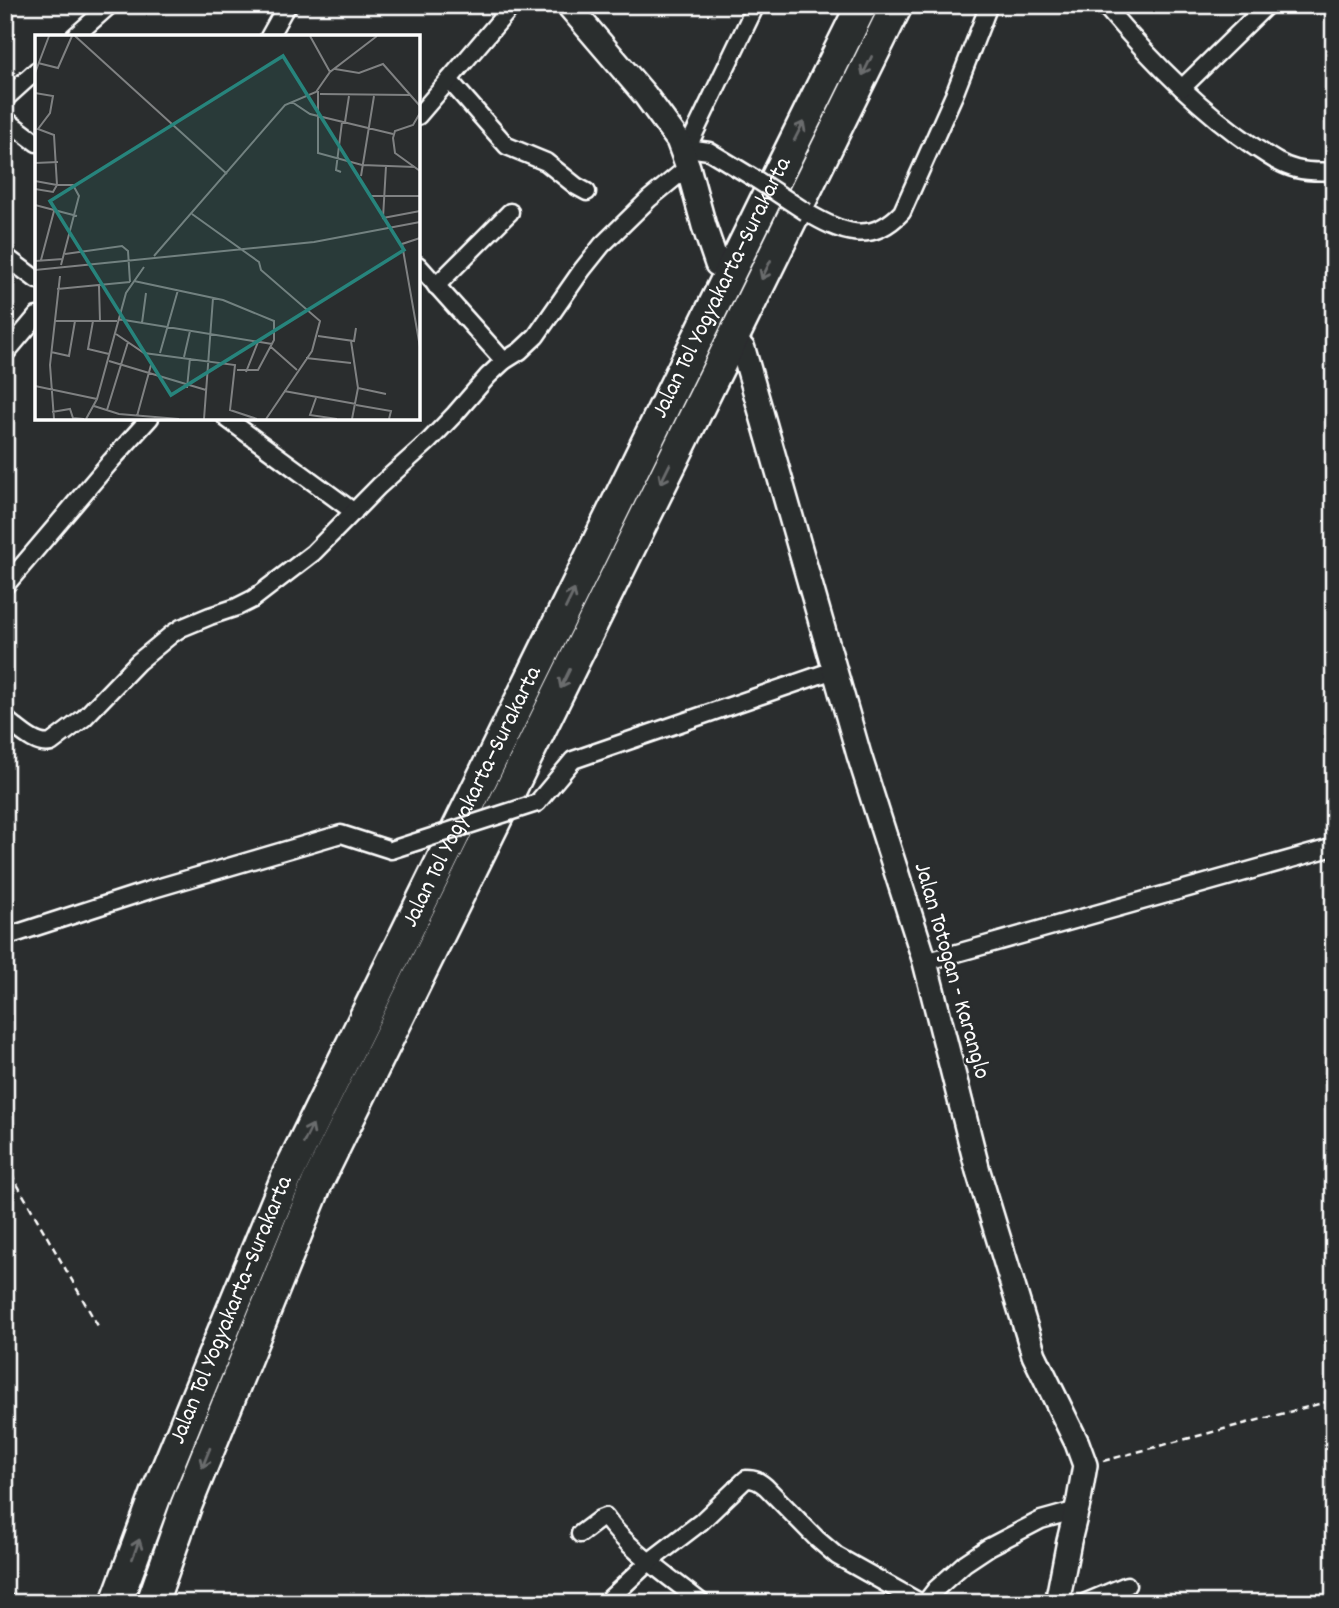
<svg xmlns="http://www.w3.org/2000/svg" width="1339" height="1608" font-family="Dekko,sans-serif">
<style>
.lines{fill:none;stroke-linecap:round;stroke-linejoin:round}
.street-casing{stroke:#fff;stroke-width:21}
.secondary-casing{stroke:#fff;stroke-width:28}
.highway-casing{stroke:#fff;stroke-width:35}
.path{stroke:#fff;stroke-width:2.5;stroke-dasharray:7 5;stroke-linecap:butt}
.street{stroke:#2a2d2e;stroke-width:16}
.secondary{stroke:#2a2d2e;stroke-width:23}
.highway{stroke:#2a2d2e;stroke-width:30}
.street-bridge-casing{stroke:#fff;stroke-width:21;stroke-linecap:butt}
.street-bridge{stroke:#2a2d2e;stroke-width:16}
.oneway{stroke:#6a6c6d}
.labels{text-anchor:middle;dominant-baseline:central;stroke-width:5;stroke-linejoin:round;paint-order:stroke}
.street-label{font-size:24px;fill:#fff;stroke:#2a2d2e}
.inset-road{fill:none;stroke:#7f8182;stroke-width:2}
.view{fill:#27847c;fill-opacity:0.15;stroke:#27847c;stroke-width:3.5}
.inset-edge{fill:none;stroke:#fff;stroke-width:3.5}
</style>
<rect width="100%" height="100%" fill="#2a2d2e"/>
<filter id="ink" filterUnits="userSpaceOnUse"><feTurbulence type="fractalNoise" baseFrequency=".0143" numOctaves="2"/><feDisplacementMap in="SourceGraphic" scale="14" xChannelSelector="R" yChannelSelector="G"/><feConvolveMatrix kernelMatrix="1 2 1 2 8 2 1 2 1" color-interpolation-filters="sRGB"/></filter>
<g filter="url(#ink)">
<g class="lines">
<defs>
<g id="street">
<path d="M1104,5C1148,57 1197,108 1253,146C1267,155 1280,165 1296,169C1309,172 1321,172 1334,171"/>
<path d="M74,37L110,5"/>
<path d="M269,37L284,10L289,5"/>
<path d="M449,80L507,146L546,162L576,186L587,192"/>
<path d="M1182,88L1267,5"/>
<path d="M5,99L37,70"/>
<path d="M418,116L513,5"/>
<path d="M5,119L37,143"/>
<path d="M687,148L709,151L757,180"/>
<path d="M684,155L756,5"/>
<path d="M806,212C840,232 870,246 902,212L954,95L989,5"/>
<path d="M5,256L37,280"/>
<path d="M418,265L504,361"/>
<path d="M436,286L510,212"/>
<path d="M5,354L37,316"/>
<path d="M226,418L354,512"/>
<path d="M5,586L111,461L150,418"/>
<path d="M5,719C17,727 35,747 51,743L84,718L138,662L172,634L181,628L210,616L237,607L253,599L313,553L379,486L429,441L455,414L488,376L504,361L520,351L536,336L582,270L602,245L649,199L688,167"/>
<path d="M537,803L573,760L834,670"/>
<path d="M5,937L150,890L341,834L391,850"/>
<path d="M925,962L1334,847"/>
<path d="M580,1534L600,1519L605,1517C630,1552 669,1576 702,1603"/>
<path d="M5,1602L8,1603"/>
<path d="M374,1603H375"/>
<path d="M605,1603L650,1561L701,1522L746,1479C755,1479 759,1481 766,1487L817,1539L837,1556L921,1603"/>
<path d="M925,1603L936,1589L965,1563L989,1547L1041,1520L1077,1510"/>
<path d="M1084,1603L1127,1585"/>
</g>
<g id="secondary">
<path d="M568,5L645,95L678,140L688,167L704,226L717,264"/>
<path d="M743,349L859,755L925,962L978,1171L1034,1355L1077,1443L1085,1465L1079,1500L1069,1541L1057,1603"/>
</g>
<g id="highway">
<path id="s1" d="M116,1603L156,1495L288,1174L768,195L862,5"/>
<path d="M152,1603L186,1506L317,1183L897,5"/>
</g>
</defs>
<use href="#street" class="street-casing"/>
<use href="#secondary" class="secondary-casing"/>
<use href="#highway" class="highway-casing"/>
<g class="path">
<path d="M5,1163L98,1326"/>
<path d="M1103,1461L1334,1400"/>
</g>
<use href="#street" class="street"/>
<use href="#secondary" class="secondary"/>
<use href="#highway" class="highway"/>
<defs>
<g id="street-bridge">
<path d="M757,180L806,212"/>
<path d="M391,850L537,803"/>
</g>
</defs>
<use href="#street-bridge" class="street-bridge-casing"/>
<use href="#street-bridge" class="street-bridge"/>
</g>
<defs><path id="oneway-shaft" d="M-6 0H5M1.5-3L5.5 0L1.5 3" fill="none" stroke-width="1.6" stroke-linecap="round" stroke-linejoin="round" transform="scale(1.75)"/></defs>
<g class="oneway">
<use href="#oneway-shaft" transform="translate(867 66) rotate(116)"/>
<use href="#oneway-shaft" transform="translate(799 131) rotate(-63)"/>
<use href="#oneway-shaft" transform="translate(766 270) rotate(116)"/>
<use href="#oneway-shaft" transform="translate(665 474) rotate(116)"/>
<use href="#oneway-shaft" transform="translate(570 599) rotate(-64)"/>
<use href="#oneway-shaft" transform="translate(565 679) rotate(116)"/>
<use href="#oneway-shaft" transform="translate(308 1134) rotate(-64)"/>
<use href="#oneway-shaft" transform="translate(206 1458) rotate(112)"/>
<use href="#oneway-shaft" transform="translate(136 1549) rotate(-70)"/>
</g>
</g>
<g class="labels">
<g class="street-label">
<text stroke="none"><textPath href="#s1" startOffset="1449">Jalan Tol Yogyakarta–Surakarta</textPath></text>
<text stroke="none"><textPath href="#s1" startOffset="882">Jalan Tol Yogyakarta–Surakarta</textPath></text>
<text transform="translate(951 971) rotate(74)">Jalan Totogan - Karanglo</text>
<text stroke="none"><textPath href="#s1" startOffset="315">Jalan Tol Yogyakarta–Surakarta</textPath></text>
</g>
</g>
<g transform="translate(35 35)">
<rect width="385" height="385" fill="#2a2d2e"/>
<path class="inset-road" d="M40,1L192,139M275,1L295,37M3,28L23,33L37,1M300,34L324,38L348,29L385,71M0,38L14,1M283,56V118L327,130L380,132M0,58L18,61L15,78L3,94L19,100L22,150H38L44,161L26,230M285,59L375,60M257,67L275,79L358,99M385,78L378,90L360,96L358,103L360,118L385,136M310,87L314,61M0,128L23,127M351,131L348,183L385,176M306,137L301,135L307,87M326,141L339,61M0,146L22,150L18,157L0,154M334,161H385M0,170L42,181M157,179L224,227L226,235L285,286L277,316L231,384M385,203L367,209L385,312M30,219L87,211L93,216L95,247M119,221L250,70L281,57L295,37L342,1M6,225L19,176M0,226L28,224M0,235L279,207L385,187M99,246L188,265L239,286V305L223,335H202M64,251L65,286M22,254L95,247M83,284L237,309M20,286H82M58,286L53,314L74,319M107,288L111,258M81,299L109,318L200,330L195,375L222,384M283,301L319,306L321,293M316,306L323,353L317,384M236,312L262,335M16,317L34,321L40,286M125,318L143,255M149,322L155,296M271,323L316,328M74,326L171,355M211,337L223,307M0,351L62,364M152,353L155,323M323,353L351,359M249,356L321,369M281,363L275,380L302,384M321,370L356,376L354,384M59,371L84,379L144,384M72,375L93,307M17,377L35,374L38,383L49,384M102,381L116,330M19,384L15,330L25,241M51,384L62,364L91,258L109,232M169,384L178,263"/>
<path class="view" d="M248,21L369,215L136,360L15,166Z"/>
<rect width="385" height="385" class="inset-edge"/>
</g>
<rect width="1339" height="1608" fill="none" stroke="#2a2d2e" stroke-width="28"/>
<rect x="14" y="14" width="1311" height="1580" fill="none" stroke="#fff" stroke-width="2.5" filter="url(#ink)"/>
</svg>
